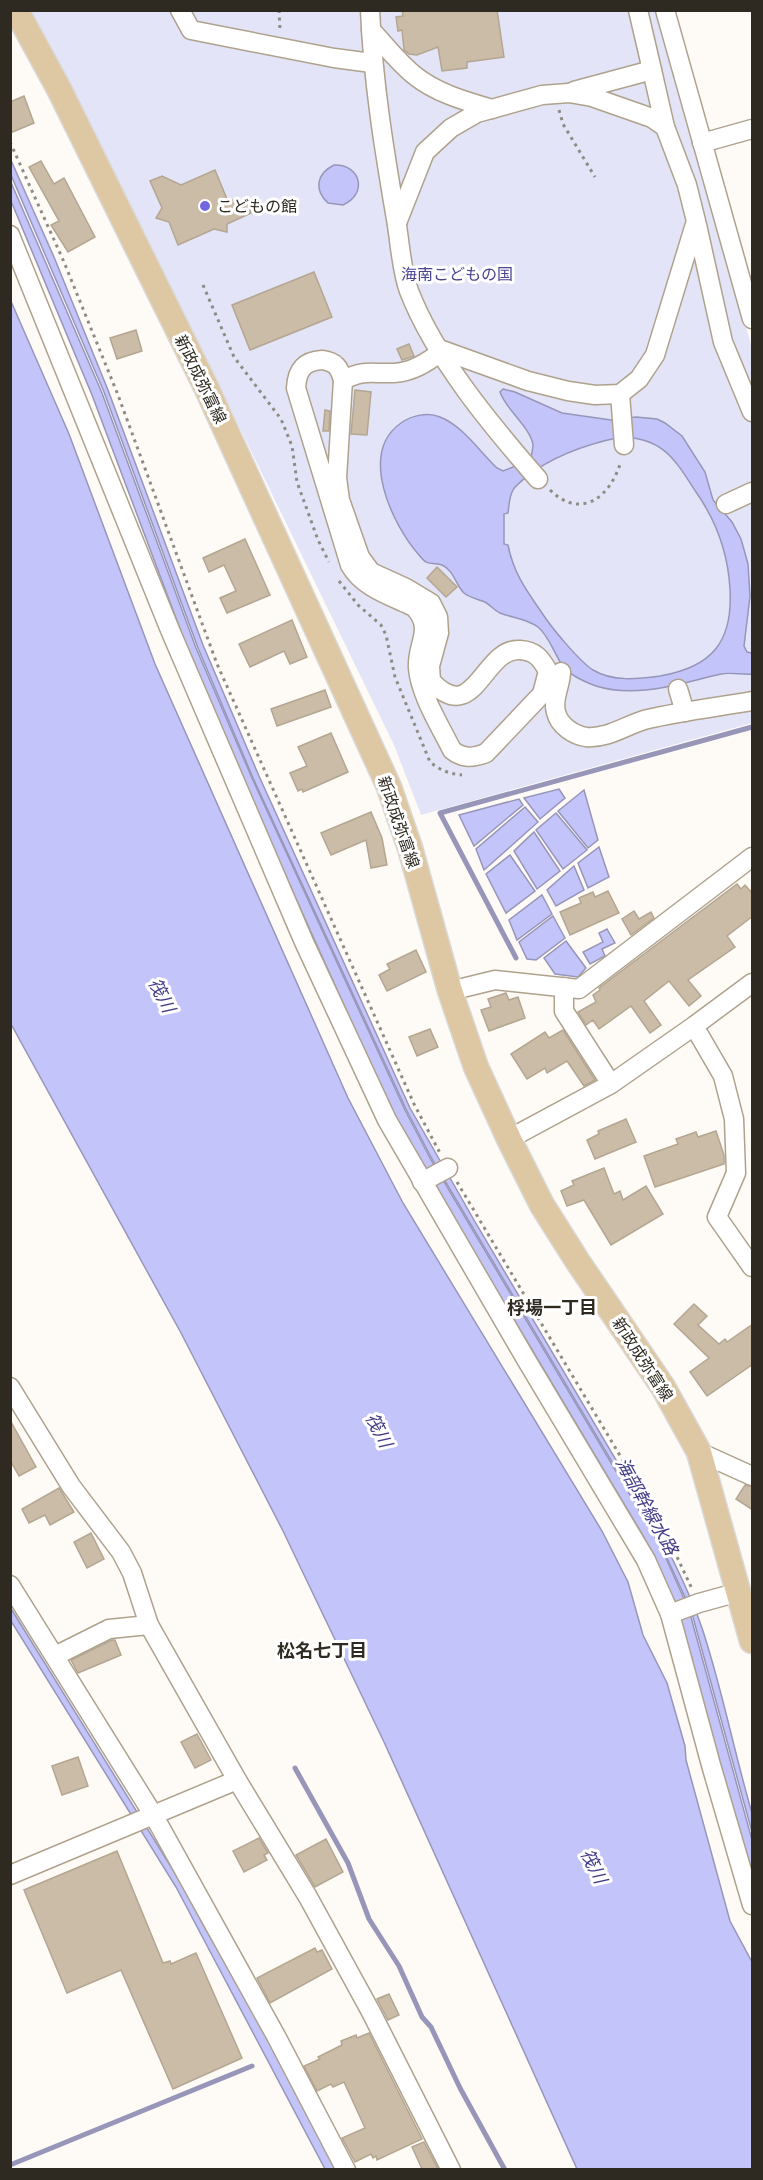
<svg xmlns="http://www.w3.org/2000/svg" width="763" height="2180" font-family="'PT Sans Narrow','Noto Sans JP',sans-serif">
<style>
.green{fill:#e3e4f7}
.water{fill:#c3c4fa;stroke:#9796b9;stroke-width:1.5;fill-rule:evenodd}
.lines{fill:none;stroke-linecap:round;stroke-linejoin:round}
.stream{stroke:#9796b9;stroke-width:5}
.building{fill:#cabca7;stroke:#b4a691;stroke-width:1.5}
.minor-casing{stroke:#afa28d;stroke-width:21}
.major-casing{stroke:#dad9d7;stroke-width:27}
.path{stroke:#8f8b85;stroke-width:3;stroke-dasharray:3 4.5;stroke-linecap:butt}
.minor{stroke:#fff;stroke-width:18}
.major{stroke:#dec7a3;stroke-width:24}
.poi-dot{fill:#7367e1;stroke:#fff;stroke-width:2}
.labels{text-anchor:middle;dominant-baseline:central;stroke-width:6;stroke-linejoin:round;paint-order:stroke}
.poi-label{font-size:16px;fill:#2f2a21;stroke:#fff;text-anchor:start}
.park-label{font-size:16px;fill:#4a4492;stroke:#fff}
.street-label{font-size:16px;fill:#2f2a21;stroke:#fff}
.water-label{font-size:18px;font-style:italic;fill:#433b89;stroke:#fff}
.neighbourhood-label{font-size:18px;font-weight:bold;fill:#2f2a21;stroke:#fff}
</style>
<rect width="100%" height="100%" fill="#fefbf7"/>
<path class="green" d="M28,11H656L752,348V723L421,815L394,745L218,383Z"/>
<g class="water">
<path d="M10,158L54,257L108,390L203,645L259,776L410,1108L474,1220L661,1536C676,1566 691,1596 702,1628C722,1688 734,1752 752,1813V1832L691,1610L659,1541L432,1159L406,1109L253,778L198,648L104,392L11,175Z"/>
<path d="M334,165C361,164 368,194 343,205L328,203C314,190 316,174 334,165Z"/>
<path d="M10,180L102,393L196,648L252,778L405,1110L431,1160L661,1547L689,1610L752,1840V1876L670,1593L645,1539L457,1224L393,1114L242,779L188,650L92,395L11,201Z"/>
<path d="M10,299L69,434L155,664L348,1098L403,1203L602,1531L628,1582L643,1635L667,1683L685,1746L686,1760L730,1921L752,1962V2169H577L384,1742L283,1531L181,1333L11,1024Z"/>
<path d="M503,389L515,392L562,413L611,420L636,417L657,419L665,423L682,436L705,472L713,500L732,522L741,539L748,564L750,596L744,646L747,652L752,653V674C742,675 731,672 721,674C681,683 637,699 596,686C585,682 569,675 562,665C554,653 549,636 538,627C526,618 512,618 500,613C494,610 490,605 485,602C478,599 470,598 464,593C456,586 454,570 442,565C431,561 429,568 419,555C392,524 358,453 401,423C412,415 428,412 440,417C463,426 479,451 497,468L503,471L531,460C531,455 533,450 533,445C531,428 506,410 500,392ZM621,437C664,438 675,460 696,492C717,522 728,553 730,589C733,642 712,667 660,676C638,679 613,682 593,670C579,661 551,627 542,613C526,590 513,572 508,545L504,544V514L508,513C509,506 509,497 513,490C516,485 522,481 526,477C554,455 587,444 621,437Z"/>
<path d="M559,789L565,798L540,819L524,798Z"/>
<path d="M584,790L598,840L588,848L558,811Z"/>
<path d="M519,799L523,805L474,846L459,815Z"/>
<path d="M525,807L538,822L484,870L476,849Z"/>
<path d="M556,813L587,850L563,869L536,830Z"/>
<path d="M534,832L560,871L537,889L514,851Z"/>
<path d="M599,847L609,877L588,888L578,863Z"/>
<path d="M510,855L535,891L506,913L486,874Z"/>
<path d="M574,866L584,890L556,906L547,890Z"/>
<path d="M542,895L552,914L517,940L509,920Z"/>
<path d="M553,916L565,938L536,960L527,959L519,942Z"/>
<path d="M607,929L615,943L602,949L605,956L590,964L583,952L603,942L599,933Z"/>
<path d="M566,941L586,968L578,977L555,974L544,958Z"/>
<path d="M10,1607L186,1891L201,1921L253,2012L335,2169H325L176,1887L11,1621Z"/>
</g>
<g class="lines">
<g class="stream">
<path d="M516,958L440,813L752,727"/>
<path d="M295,1768L348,1863L369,1919L399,1966L422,2017L431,2027L460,2088L505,2170"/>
<path d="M10,2165L252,2066"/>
</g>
</g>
<g class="building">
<path d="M402,10H497L504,57L467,62V68L442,71L438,47L417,55L409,54L404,50L402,30L398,31L396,17L403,16Z"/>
<path d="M24,96L34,123L10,133V102Z"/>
<path d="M41,161L54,184L64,178L95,237L68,252L51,225L59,221L29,167Z"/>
<path d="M215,170L227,199L247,203L251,213L227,224V232L214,229L178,245L169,222L156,218L162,208L150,181L162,176L181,185Z"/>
<path d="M314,272L332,317L250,350L232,305Z"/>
<path d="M136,330L142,351L117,359L110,338Z"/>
<path d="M409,344L414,356L402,360L397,349Z"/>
<path d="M355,390L371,392L367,435L351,434Z"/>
<path d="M325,410L330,411L329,431H323Z"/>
<path d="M245,539L270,595L227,613L220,598L236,591L224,565L209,572L203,558Z"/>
<path d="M437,567L457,587L446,597L427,578Z"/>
<path d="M292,620L307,657L290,664L284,651L250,667L239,644Z"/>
<path d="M325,690L331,707L277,726L271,709Z"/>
<path d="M331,733L348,772L303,792L302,789L298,791L290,773L307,766L298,747Z"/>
<path d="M371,812L382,838L387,865L371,868L366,840L331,855L321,833Z"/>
<path d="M737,884L741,889L745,885L753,894V916L727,936L735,947L688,980L701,996L689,1006L669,981L644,1001L661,1025L650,1033L631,1006L599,1029L593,1020L586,1025L578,1012L596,1002L593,995L600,990L599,988Z"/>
<path d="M608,891L619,913L570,935L560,912L581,903L579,898L593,892L595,897Z"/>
<path d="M634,911L639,919L651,912L654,918L631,935L622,919Z"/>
<path d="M416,950L426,972L387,991L379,975L390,969L387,964Z"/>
<path d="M506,993L509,1000L518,997L525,1018L489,1031L481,1010L491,1007L488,999Z"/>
<path d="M430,1029L438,1047L417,1056L409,1037Z"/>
<path d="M563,1030L595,1080L584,1086L567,1061L547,1073L545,1068L527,1079L511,1054L545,1032L549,1038Z"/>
<path d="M626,1119L636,1142L595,1159L587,1140L599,1134L598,1131Z"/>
<path d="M716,1131L724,1155V1164L655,1187L644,1156L678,1144L676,1139L696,1132L698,1137Z"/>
<path d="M604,1168L614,1194L620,1191L623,1200L646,1186L663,1214L611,1245L584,1200L567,1206L561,1191L574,1185L572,1181Z"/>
<path d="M694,1304L707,1316L698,1325L719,1344L725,1339L727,1342L753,1324V1364L707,1396L690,1372L709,1358L674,1324Z"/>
<path d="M10,1420L36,1467L19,1476L10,1460Z"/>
<path d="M745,1485L753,1487V1510L736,1499Z"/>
<path d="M59,1488L74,1512L50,1525L45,1515L29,1523L22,1509Z"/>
<path d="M91,1533L104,1559L87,1568L74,1542Z"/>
<path d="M112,1640H115L121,1655L78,1673L71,1660Z"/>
<path d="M197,1734L211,1760L195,1768L181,1742Z"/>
<path d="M78,1757L88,1786L62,1795L52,1766Z"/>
<path d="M259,1838L268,1853L264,1855L267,1860L244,1872L233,1851Z"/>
<path d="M326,1839L343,1872L315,1887L296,1855Z"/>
<path d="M117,1851L163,1963L170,1961L171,1964L196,1953L242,2058L173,2089L121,1970L67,1993L24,1890Z"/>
<path d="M315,1948L317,1952L322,1950L332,1969L270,2003L257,1978Z"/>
<path d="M389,1994L399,2015L388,2020L377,1999Z"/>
<path d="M369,2033L422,2139L377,2160L376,2156L373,2158L371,2154L355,2162L342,2138L365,2128L344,2082L333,2087L331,2084L317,2091L304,2066L320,2059L318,2057L342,2045L341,2041L356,2035L357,2038Z"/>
<path d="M424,2142L438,2169H422L412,2147Z"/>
</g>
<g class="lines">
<defs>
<g id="minor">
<path d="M180,10L191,30L334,58L372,63"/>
<path d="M370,10C373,82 384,149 396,219C400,242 401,269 409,291C435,358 491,425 538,479"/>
<path d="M638,10L652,70"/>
<path d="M665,10L752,319"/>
<path d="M371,30C385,45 398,62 414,75C436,93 465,101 492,109"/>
<path d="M574,91L652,70L665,127"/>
<path d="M702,143L752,129"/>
<path d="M397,223L425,152L451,128L477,113L542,95L569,93L592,97L652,118L665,127L687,185L696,221L655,355L639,379L620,394L595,395L568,391L528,381L439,349"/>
<path d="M697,225L723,342L752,412"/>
<path d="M10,235L170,630L304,942L387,1120L527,1361L646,1560L670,1614L711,1765L752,1905"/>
<path d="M322,360C336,362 339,367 343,380L337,478L340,500L360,557L371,572L406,588L431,603L438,617L439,633L430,666L431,681C475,728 483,647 520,650C536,651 541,659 548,671L542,694L486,753C473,758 463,759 452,750C440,726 420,694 418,668C416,644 435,629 414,607C391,596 363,588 350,565L296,388C297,370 304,361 322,360Z"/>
<path d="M343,380C366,369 370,374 394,373C412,372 426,363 441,352"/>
<path d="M620,394L624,445"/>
<path d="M726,504L752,492"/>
<path d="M561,672C561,685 552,700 556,712C559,726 574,735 586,737C609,739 627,724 648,719C682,711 718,707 752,701"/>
<path d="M678,689L685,712"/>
<path d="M564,987V1011L611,1084"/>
<path d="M450,991L495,980L579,989L752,857"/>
<path d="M694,1026L723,1076L734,1119L736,1173L717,1217L752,1267"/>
<path d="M509,1139L611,1084L694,1026L752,983"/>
<path d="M422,1182L448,1168"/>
<path d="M10,1387L71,1486L121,1552L132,1573L149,1625L237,1780L308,1897L371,2012L451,2170"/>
<path d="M699,1452L752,1476"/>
<path d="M10,1585L154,1816L276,2036L346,2170"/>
<path d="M670,1614L699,1603L739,1592"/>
<path d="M55,1656L109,1629L149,1625"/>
<path d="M10,1875L237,1780"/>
</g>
<path id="major" d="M16,10L59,89L206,387L389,787L410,848L450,991L476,1067L509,1139L542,1205L578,1262L663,1387L699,1452L752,1641"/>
</defs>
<use href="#minor" class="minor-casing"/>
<use href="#major" class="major-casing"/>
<g class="path">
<path d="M279,10L280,30"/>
<path d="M559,110L563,124L595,177"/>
<path d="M10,142L64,262L118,395L217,664L414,1104L440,1153"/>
<path d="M203,285L234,357L281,419L292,446L297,482L318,540L329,562"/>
<path d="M550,490C582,521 611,496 621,461"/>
<path d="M339,581L358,605L381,625L386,635L395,677L430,762C440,770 449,774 462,775"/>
<path d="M457,1182L665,1531L692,1589"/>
</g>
<use href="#minor" class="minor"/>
<use href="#major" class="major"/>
</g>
<circle class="poi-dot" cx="205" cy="206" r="6"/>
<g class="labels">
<g class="poi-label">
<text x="217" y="206">こどもの館</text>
</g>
<g class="park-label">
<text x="457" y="274">海南こどもの国</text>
</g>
<g class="street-label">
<text transform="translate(201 379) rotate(64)">新政成弥富線</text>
<text transform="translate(399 822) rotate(71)">新政成弥富線</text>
<text transform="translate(643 1359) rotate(57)">新政成弥富線</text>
</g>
<g class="water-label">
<text transform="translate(162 995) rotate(63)">筏川</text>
<text transform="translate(379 1430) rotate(63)">筏川</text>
<text transform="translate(647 1506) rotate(61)">海部幹線水路</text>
<text transform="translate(594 1866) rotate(64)">筏川</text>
</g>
<g class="neighbourhood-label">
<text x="552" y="1307">桴場一丁目</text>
<text x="322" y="1650">松名七丁目</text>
</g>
</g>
<rect width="763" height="2180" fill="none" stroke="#2f2a21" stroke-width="24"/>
</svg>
